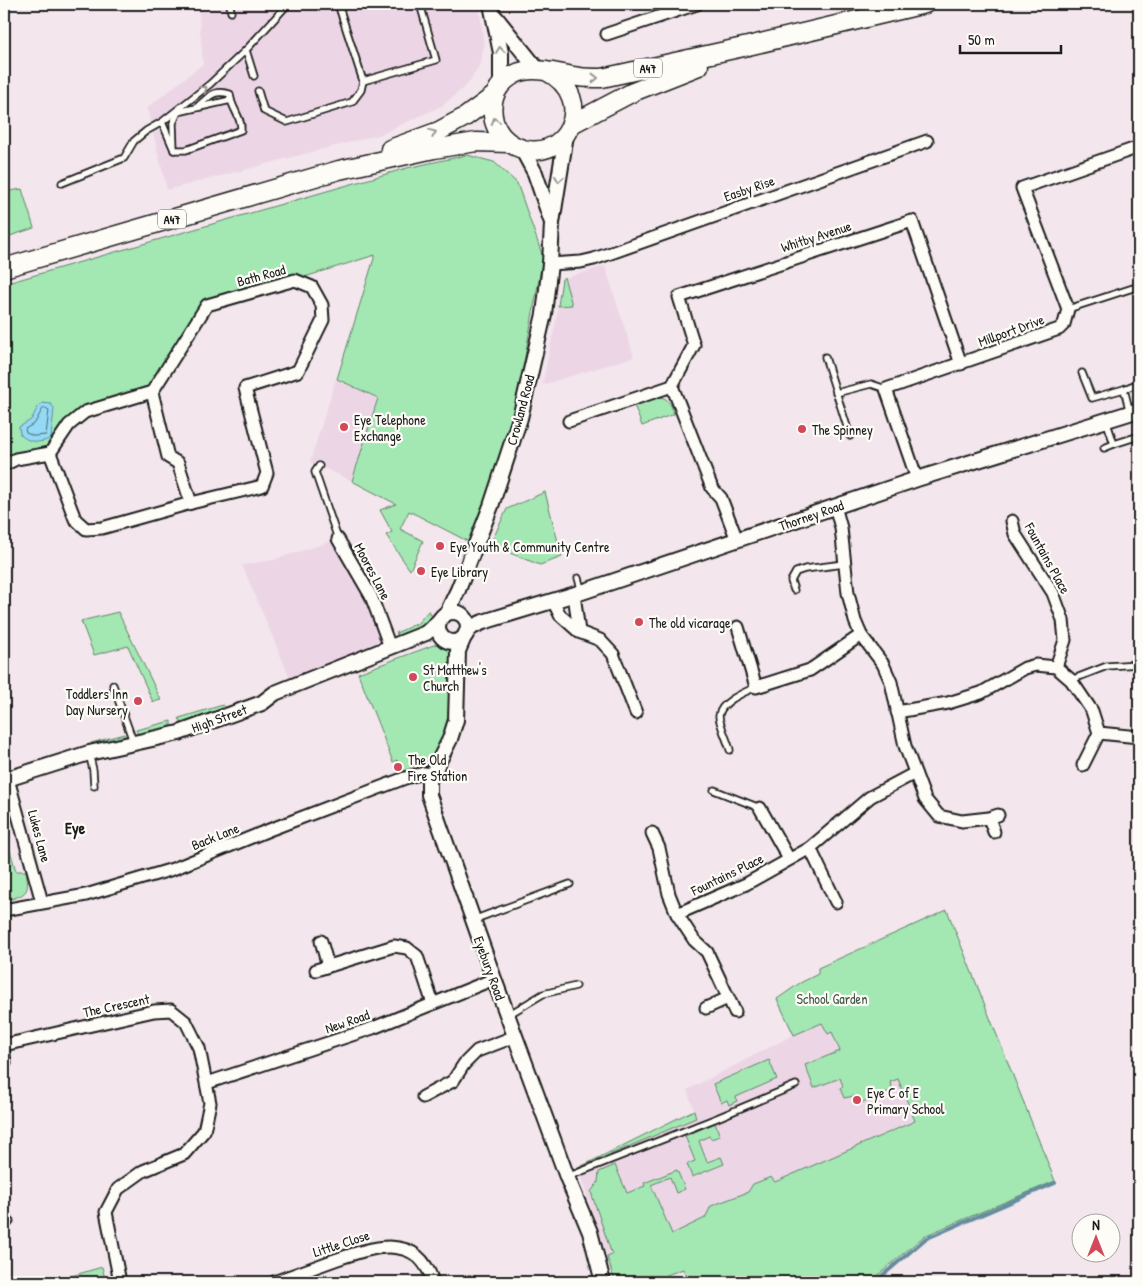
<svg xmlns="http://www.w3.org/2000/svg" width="1143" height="1286" font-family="'Patrick Hand',sans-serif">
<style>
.built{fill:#ecd6e6}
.green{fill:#a3e7b3;stroke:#608268}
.water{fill:#94d9f5;stroke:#648d9e}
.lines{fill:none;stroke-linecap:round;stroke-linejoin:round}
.shore{stroke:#4c6873;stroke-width:1}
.stream{stroke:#648d9e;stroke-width:4}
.service-casing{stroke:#1c1c1c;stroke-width:9}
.minor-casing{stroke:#1c1c1c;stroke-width:15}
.tertiary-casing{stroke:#1c1c1c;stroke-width:18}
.trunk-casing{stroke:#1c1c1c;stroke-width:21}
.service{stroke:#fdfcf7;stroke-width:5.5}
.minor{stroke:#fdfcf7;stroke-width:11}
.tertiary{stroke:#fdfcf7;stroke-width:14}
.trunk{stroke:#fdfcf7;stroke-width:18}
.oneway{stroke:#989794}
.poi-dot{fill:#d1495b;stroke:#fdfcf7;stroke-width:2}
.labels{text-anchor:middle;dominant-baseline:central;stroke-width:4.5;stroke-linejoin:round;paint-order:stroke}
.shield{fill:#fdfcf7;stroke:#605f5e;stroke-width:1}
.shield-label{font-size:12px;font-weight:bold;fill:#1c1c1c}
.street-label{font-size:14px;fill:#1c1c1c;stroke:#fdfcf7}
.poi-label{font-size:14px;fill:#1c1c1c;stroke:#fdfcf7;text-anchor:start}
.park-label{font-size:14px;fill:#445949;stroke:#fdfcf7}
.quarter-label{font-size:16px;font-weight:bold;fill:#1c1c1c;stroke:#fdfcf7}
</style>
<rect width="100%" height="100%" fill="#f3e6ed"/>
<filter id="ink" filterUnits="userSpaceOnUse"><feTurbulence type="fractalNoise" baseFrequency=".02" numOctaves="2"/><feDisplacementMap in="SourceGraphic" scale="10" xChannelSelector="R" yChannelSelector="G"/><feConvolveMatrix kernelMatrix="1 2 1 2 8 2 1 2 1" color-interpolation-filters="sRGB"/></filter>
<g filter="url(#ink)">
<g class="built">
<path d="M198,4H479L484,46L479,66L468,84L442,106L381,134L167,190L147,108L203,64Z"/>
<path d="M605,266L634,357L542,385L556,320L562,279Z"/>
<path d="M336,379L378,398L352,481L310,462Z"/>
<path d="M338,539L390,647L293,685L242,565L273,560Z"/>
<path d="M947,910L1055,1181L816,1282H689L683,1269L648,1282H615L578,1168L694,1110L687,1090L793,1035L777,999L800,983L818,974V968Z"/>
</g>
<g class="green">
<path d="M467,155L494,162L517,183L543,257L519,390L500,463L471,543L409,511L400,529L423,541L410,570L386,535L392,532L380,510L396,504L352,481L378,398L337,379L375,255L295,280L207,305L152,392L70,425L50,453L4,465V284L407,168Z"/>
<path d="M22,189L34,228L4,238V192Z"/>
<path d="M564,277L572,305L558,306L562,279Z"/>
<path d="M656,397C668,396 671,404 674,414L642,426L634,405Z"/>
<path d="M545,492L562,557L540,565L490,545L507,509Z"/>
<path d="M429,610L433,620L427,627L399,637L396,633L418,623Z"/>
<path d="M118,612L161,700L153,702L128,646L94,655L81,621Z"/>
<path d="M442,642L449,646L452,653L451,720L448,730L436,752L427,761L402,772L397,760L393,762L358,673Z"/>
<path d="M223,705L225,711L183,726L179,718Z"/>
<path d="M171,721V729L148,731L140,738L136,730Z"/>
<path d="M124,734L127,740L92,746L91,743Z"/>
<path d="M4,830L16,871H26C29,889 29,894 11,899L4,876Z"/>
<path d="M947,910L1055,1181L924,1236L870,1282H689L683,1269L648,1282H615L607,1257L612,1255L591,1192L598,1182L599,1172L615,1165L627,1193L645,1186L644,1183L677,1170L685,1189L676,1193L670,1177L651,1185L672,1234L705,1218L711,1206L748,1192L753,1184L771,1177L775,1182L915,1121L898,1079L890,1082L893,1090L858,1104L854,1096L844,1098L840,1088L843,1086L840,1078L814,1088L805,1065L840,1051L832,1032L828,1034L822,1023L794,1035L777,999L800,983L818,974V968Z"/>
<path d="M769,1060L777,1079L736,1097L737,1101L729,1105L727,1100L721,1103L713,1084Z"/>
<path d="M694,1110L696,1118L578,1168Z"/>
<path d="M715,1123L720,1136L711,1139L709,1136L699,1141L707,1162L721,1157L724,1164L692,1177L687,1164L695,1161L685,1136Z"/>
<path d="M102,1267L106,1282H51Z"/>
</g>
<path class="water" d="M42,403L51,404L54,408L51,438C41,444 28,443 20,434L19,427L31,420L38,407Z"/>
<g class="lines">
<path class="shore" d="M45,408L49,410L46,435L34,436L26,433L25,429L35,423L42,410Z"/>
<path class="stream" d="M875,1282L925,1239L1055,1183"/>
<defs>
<g id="service">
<path d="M230,4L231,12"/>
<path d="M338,4L363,81L436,60L420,4"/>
<path d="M246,50L254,76"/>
<path d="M258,91L264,111L287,122L352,102L361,90L363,81"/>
<path d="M231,100C234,111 242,119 241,130L186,150H174L173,123L178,112Z"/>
<path d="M198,106C210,96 214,89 230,94L231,100"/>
<path d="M174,150L162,122L210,84L246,50L288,4"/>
<path d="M62,183L124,158L134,141L146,131L162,122"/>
<path d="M1068,309L1133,288"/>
<path d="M825,357L850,436"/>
<path d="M1082,373L1092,398L1124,389L1139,383"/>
<path d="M1124,389L1130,413"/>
<path d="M836,393L871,384L886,389"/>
<path d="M1106,420L1114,444L1139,436"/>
<path d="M1104,448L1114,444"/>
<path d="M319,466L315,472L338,539"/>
<path d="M578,578L582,592"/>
<path d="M794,590L791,581L796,572L805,569L844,564"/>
<path d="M1071,680L1107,666L1139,664"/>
<path d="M113,685L134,744"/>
<path d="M730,750C728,742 719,723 719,716C720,702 745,692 756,687"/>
<path d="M89,753L93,770L94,786"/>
<path d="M714,790L760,808"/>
<path d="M473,920L570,884"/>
<path d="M508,1015L543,994L576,986"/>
<path d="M567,1177L717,1118L796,1085"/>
</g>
<g id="minor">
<path d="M607,34L697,4"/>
<path d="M550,264L581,262L594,259L927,141"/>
<path d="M672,386L712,488L721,498L737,540"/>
<path d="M152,392L168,457L178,463L191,503"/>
<path d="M569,421L672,386L694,345L679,297L912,221L961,364"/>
<path d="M4,465L16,459L50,453L75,519L86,529L102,528L191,503L262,486L267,473L245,388L298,371L323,320L322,305L312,287L295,280L207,305L152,392L85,412L69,425L50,453"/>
<path d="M917,479L886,389L1059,329L1064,324L1068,309L1022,188L1139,147"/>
<path d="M835,506L841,528L848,593L855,621L861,635L883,664L891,682L905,746L925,799L939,816L962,821L989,818L998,815"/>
<path d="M1012,521L1015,534L1053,593L1063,620L1065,640L1056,667"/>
<path d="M338,539L371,596L390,647"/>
<path d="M553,601L560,615L579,632L574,594"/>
<path d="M738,627L756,687L810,670L861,635"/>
<path d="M579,632L600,640L613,654L636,713"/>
<path d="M897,712L948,703L981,693L1025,668L1036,665L1056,667L1071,680L1092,711L1099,733L1139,737"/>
<path d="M1083,765L1099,733"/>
<path d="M8,779L42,902"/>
<path d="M760,808L789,859"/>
<path d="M989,818L994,832"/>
<path d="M652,833L659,848L669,894L677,914L694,940L707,952L735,1012"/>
<path d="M810,848L836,902"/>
<path d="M4,910L86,895L173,869L269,830L405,778L424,773L432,774"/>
<path d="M677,914L746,884L810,848L870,797L915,773"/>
<path d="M321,941L328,966"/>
<path d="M316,970L394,946L407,948L417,956L433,1004"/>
<path d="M706,1008L728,998"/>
<path d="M4,1045L154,1011L171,1010L186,1022L199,1048L210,1103L204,1131L184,1154L143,1171L118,1189L106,1212L120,1282"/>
<path d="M4,1055L5,1063"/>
<path d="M207,1083L373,1028L494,979"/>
<path d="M423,1097L453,1081L464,1064L477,1051L516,1036"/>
<path d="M4,1221H7"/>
<path d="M274,1282C293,1275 313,1268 332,1261C370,1248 417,1230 433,1282"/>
</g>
<g id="tertiary">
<path d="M491,4L501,53V85"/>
<path d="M496,18L537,69"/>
<path d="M522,149L535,173L551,220"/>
<circle cx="453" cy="627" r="15"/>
<path d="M447,613L458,590L491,506L520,418L544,314L550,264L552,223L566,135"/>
<path d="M466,633L472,627L483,622L582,592L917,479L1139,410"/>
<path d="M464,637L458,651L456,720L450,739L429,781V795L494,979L567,1177L590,1232L603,1282"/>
<path d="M4,780L89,753L179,733L262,703L275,693L426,633L439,621"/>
</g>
<g id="trunk">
<path d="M546,71C601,99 564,169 515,146C505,141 497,132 494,121C490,105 494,90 506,80C527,61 555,74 579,77C586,78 594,78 602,78L748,46L925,4"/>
<path d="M572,124L633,92L699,66"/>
<path d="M390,149L439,131L465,117L495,95"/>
<path d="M4,268L339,170L434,149L476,142L509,143"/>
</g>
</defs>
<use href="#service" class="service-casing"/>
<use href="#minor" class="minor-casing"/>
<use href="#tertiary" class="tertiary-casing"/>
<use href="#trunk" class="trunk-casing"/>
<use href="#service" class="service"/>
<use href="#minor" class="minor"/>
<use href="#tertiary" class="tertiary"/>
<use href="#trunk" class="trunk"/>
</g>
<defs><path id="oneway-chevron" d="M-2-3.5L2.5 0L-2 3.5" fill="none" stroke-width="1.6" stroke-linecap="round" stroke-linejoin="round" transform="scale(1.25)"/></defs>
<g class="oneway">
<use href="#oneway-chevron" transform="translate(500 50) rotate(-97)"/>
<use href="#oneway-chevron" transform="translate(595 78)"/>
<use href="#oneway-chevron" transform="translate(204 89) rotate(-38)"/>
<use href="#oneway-chevron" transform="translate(495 121) rotate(-108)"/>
<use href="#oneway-chevron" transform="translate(433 133) rotate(-22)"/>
<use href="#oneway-chevron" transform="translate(559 179) rotate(99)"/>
</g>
</g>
<g class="poi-dot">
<circle cx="344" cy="427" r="5"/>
<circle cx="802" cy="429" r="5"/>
<circle cx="440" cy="546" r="5"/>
<circle cx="421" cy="571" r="5"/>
<circle cx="639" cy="622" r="5"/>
<circle cx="413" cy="677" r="5"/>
<circle cx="138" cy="701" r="5"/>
<circle cx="398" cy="767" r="5"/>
<circle cx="857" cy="1100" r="5"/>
</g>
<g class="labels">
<g class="shield">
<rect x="634" y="58.5" width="28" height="19" rx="4"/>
<rect x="158" y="209.5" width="28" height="19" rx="4"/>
</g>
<g class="shield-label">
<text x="648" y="68">A47</text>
<text x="172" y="219">A47</text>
</g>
<g class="street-label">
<text transform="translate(749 188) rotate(-19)">Easby Rise</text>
<text transform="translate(816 236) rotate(-18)">Whitby Avenue</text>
<text transform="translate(261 275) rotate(-15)">Bath Road</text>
<text transform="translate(1011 330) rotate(-20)">Millport Drive</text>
<text transform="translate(520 410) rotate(-75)">Crowland Road</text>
<text transform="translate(811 515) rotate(-19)">Thorney Road</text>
<text transform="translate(1048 558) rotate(61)">Fountains Place</text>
<text transform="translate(373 571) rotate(62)">Moores Lane</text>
<text transform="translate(219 718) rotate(-20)">High Street</text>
<text transform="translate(40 836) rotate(75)">Lukes Lane</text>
<text transform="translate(215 836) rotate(-22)">Back Lane</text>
<text transform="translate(727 874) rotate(-26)">Fountains Place</text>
<text transform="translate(490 968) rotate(70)">Eyebury Road</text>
<text transform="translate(116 1005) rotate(-12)">The Crescent</text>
<text transform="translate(347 1021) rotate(-19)">New Road</text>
<text transform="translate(341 1243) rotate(-18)">Little Close</text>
</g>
<g class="poi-label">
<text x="354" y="419">Eye Telephone<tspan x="354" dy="16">Exchange</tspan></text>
<text x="812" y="429">The Spinney</text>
<text x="450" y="546">Eye Youth &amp; Community Centre</text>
<text x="431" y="571">Eye Library</text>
<text x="649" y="622">The old vicarage</text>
<text x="423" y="669">St Matthew's<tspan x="423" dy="16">Church</tspan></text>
<text x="128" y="693" text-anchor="end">Toddlers Inn<tspan x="128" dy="16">Day Nursery</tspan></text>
<text x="408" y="759">The Old<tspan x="408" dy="16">Fire Station</tspan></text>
<text x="867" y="1092">Eye C of E<tspan x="867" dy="16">Primary School</tspan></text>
</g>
<g class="park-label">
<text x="832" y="998">School Garden</text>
</g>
<g class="quarter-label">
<text x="75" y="828">Eye</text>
</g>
</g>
<rect width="1143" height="1286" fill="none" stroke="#fdfcf7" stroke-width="20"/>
<rect x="10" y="10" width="1123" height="1266" fill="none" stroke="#1c1c1c" stroke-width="2" filter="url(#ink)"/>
<g transform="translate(1096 1238)"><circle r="24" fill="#fdfcf7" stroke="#a3a29f"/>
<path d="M0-4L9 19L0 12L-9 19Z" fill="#d1495b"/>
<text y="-8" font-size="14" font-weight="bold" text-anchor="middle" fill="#1c1c1c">N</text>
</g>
<path d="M960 45v8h101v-8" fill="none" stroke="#1c1c1c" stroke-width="2.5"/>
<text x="968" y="45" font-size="15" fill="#1c1c1c" stroke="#fdfcf7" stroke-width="4" paint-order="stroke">50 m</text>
</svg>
